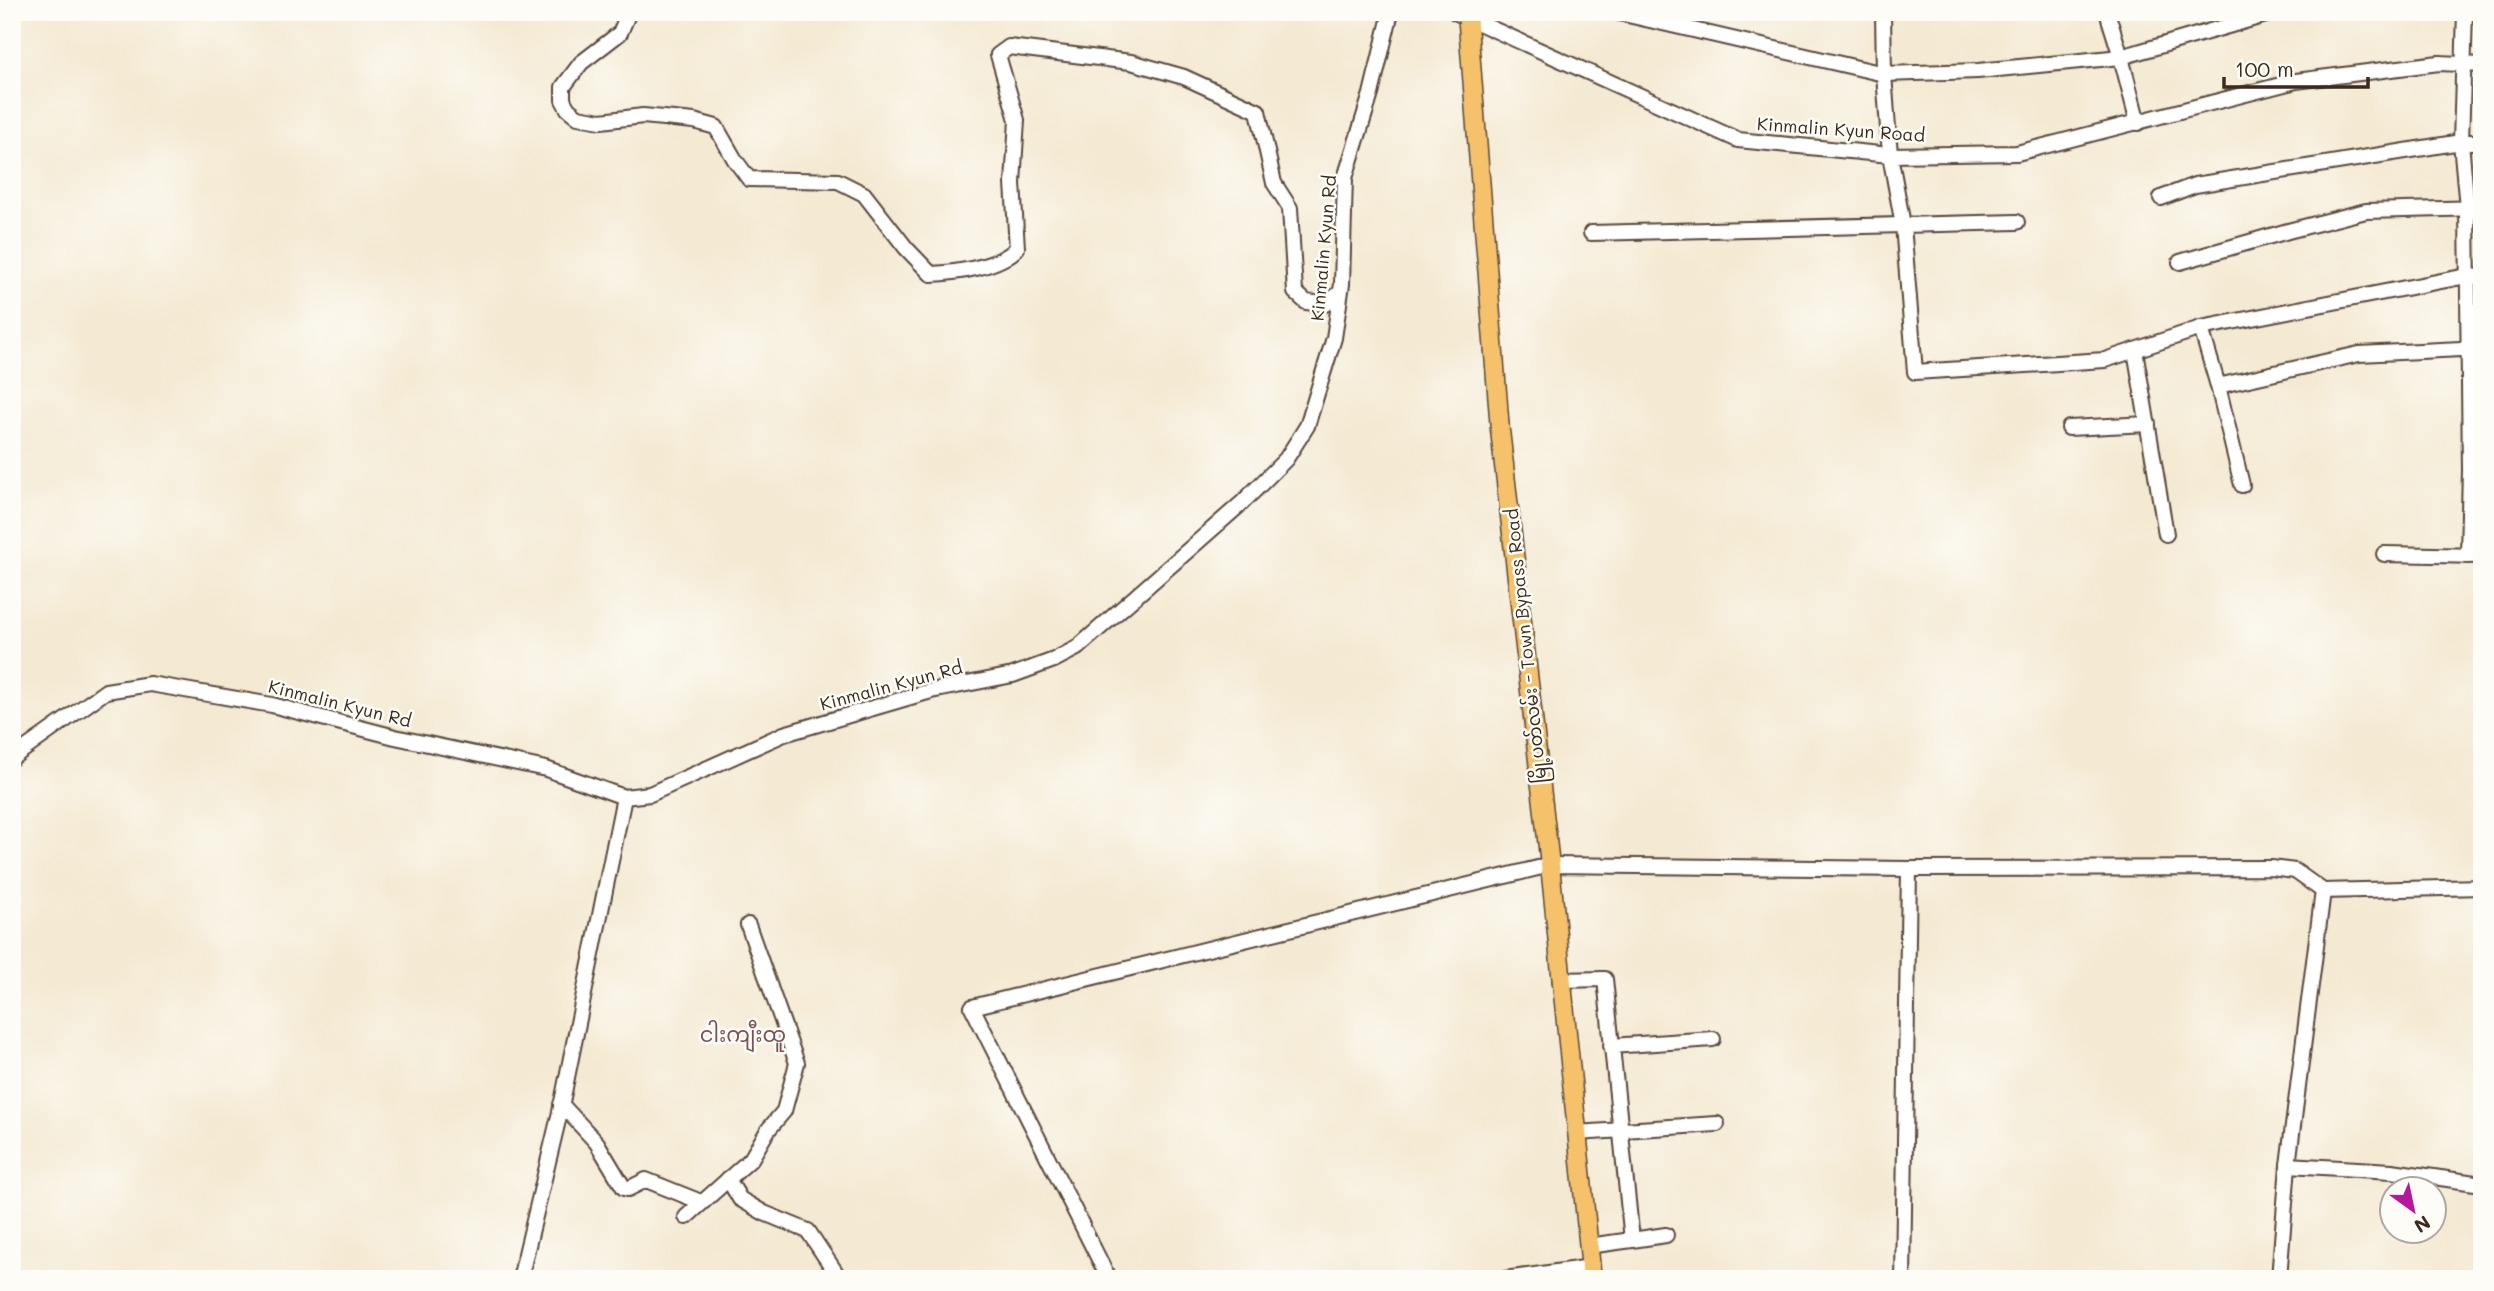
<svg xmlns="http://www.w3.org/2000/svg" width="2494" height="1291" font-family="Mali,'Noto Sans Myanmar',sans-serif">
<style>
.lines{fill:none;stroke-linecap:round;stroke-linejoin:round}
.minor-casing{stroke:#574739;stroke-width:18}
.major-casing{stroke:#574739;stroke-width:21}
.minor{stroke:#fff;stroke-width:14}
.major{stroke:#f5c16b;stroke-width:18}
.labels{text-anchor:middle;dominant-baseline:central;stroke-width:5;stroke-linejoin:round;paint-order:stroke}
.street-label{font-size:18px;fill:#3b2a1e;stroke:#fdfcf7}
.quarter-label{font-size:21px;fill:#7b5255;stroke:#fdfcf7}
</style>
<rect width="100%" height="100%" fill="#fdfcf7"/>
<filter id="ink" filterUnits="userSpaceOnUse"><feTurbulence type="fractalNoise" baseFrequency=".0143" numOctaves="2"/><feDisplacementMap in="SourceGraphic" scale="14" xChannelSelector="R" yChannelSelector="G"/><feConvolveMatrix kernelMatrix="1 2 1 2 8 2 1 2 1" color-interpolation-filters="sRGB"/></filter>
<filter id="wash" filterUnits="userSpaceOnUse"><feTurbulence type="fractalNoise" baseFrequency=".00686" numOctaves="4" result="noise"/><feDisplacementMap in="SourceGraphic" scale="28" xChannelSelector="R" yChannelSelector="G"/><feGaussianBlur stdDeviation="1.57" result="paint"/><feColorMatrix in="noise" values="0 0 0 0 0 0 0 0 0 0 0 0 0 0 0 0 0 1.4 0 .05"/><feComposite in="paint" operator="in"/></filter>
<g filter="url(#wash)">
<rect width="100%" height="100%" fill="#f4e9d2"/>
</g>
<g filter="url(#ink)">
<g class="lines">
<defs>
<g id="minor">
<path d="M629,12L620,33L581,63L563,87V100L568,109L578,117L601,121L643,116L694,121L716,127L735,160L749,179L838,181L864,194L906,248L931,274C956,273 1000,267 1017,248L1013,183L1017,120L998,55L1009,47L1131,62L1184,77L1258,111L1274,183L1290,208L1295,292L1306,302L1325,304L1340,293"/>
<path d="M1455,12L1738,140L1890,155L2017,153L2296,81L2439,63L2482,65"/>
<path d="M1615,12L1884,74L1978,71L2121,57L2276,12"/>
<path d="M1883,12L1884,74L1890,155L1903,225L1915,372L2105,360L2201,328L2467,276L2482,277"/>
<path d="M2107,12L2121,57L2138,123"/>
<path d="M2465,12L2461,142L2467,208L2470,470L2468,556"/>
<path d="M2161,198L2195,185L2461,142H2482"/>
<path d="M1591,233L2017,222"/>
<path d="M2180,262L2288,231L2366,211L2482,208"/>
<path d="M2201,328L2218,386L2359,354L2482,348"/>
<path d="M2135,350L2166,534"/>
<path d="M2218,386L2242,485"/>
<path d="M2069,428L2148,424"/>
<path d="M2384,554L2482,556"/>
<path d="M12,758L106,691L150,684L272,705L395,737L546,769L624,797L650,794L784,734L931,691L1013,675L1054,660L1077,648L1243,502L1286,459L1307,426L1334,338L1342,284L1345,178L1371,94L1391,12"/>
<path d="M1560,980L1605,979L1632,1240L1588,1246"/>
<path d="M1611,1046L1713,1039"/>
<path d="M561,1104L597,1143L624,1188L628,1189L646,1180L701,1202"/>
<path d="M1576,1133L1717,1124"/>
<path d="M2288,1165L2392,1171L2482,1184"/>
<path d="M728,1179L740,1199L764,1213L808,1231L840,1279"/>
<path d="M686,1217L751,1159L768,1130L784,1111L797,1063L748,925"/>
<path d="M1632,1240L1666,1235"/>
<path d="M520,1279L560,1112L624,797"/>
<path d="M1109,1279L972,1007L1550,865L1909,869L2271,868L2295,871L2323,891L2482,887"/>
<path d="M1505,1279L1591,1267"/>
<path d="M1903,1279L1909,869"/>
<path d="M2279,1279L2288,1165L2323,891"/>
</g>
<path id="major" d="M1467,12L1500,430L1550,865L1592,1279"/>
</defs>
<use href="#minor" class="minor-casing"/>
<use href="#major" class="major-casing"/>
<use href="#minor" class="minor"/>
<use href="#major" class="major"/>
</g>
</g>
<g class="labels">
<g class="street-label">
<text transform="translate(1841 129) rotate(4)">Kinmalin Kyun Road</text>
<text transform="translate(1323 248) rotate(-85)">Kinmalin Kyun Rd</text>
<text transform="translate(1525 646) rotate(-96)">မြို့ပတ်လမ်း - Town Bypass Road</text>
<text transform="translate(891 685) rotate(-15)">Kinmalin Kyun Rd</text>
<text transform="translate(340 703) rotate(14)">Kinmalin Kyun Rd</text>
</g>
<g class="quarter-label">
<text x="743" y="1033">ငါးကျီးထူ</text>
</g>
</g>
<rect width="2494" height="1291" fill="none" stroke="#fdfcf7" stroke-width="42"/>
<g transform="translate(2413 1210) rotate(147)"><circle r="33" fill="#fdfcf7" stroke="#afa8a0" stroke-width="2"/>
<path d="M0-5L12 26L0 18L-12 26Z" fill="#b5179e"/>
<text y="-10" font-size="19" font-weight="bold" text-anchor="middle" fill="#3b2a1e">N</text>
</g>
<path d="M2224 77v10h144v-10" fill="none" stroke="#3b2a1e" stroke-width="3.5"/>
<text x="2235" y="77" font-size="21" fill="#3b2a1e" stroke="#fdfcf7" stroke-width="5" paint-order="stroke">100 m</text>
</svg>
